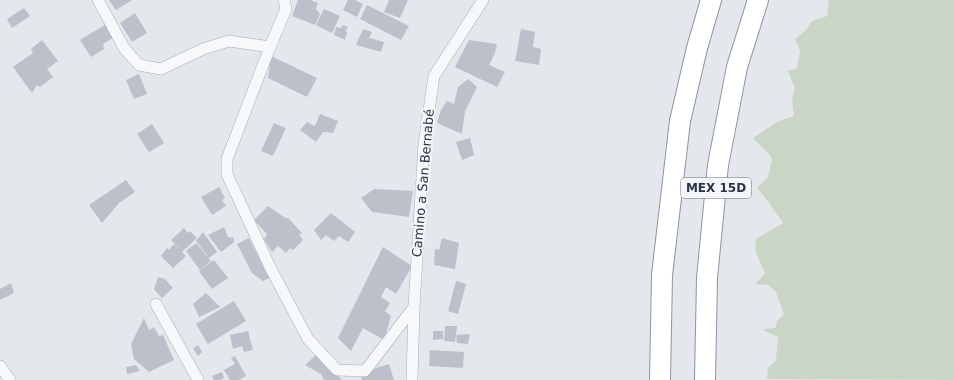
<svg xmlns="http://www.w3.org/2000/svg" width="954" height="380" font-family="'DejaVu Sans',sans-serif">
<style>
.green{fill:#c9d6c5}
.building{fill:#bbc0ca}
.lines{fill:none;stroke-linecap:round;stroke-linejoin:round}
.minor-casing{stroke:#a9aeb7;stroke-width:12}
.motorway-casing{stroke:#8b94a3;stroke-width:22}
.minor{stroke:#f7f8fa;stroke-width:11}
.motorway{stroke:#fff;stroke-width:20}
.labels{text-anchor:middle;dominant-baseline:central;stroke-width:4;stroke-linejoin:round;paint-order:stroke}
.shield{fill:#f4f6f9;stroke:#676e7b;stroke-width:1}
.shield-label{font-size:12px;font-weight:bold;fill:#2b3445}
.street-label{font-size:13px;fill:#2b3445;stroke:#f4f6f9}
</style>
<rect width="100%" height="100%" fill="#e4e7ec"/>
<path class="green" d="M829,0H954V380L767,379L768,368L776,360L778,337L763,330L766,329L776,328L777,321L784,314L776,292L768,285L755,284L765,274L755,249L756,239L783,223L767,200L757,188L768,177L772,160L770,155L753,138L777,122L794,116L792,100L795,88L788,71L797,68L800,51L795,39L806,30L812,21L827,16Z"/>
<g class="building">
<path d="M109,0H132L116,10Z"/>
<path d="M298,0H310L318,3L316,9L320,14L315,25L292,16Z"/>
<path d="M348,0H355L363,4L357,17L343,10Z"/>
<path d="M389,0H408L400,18L384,12Z"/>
<path d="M367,5L409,26L401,40L360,19Z"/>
<path d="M24,8L30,16L12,28L7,19Z"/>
<path d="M324,9L340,16L332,33L316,25Z"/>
<path d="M135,13L147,33L132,42L120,23Z"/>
<path d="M108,23L116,36L103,44L104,49L91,57L80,40Z"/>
<path d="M343,25L348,27L345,31L347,32L345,40L334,35L336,27L341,28Z"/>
<path d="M363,29L372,32L369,38L384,42L381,52L356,45Z"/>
<path d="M521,29L535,32L533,47L541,49L539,65L515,61Z"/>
<path d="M42,40L58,61L47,69L53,77L40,87L37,85L32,93L13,67L33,53L31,49Z"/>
<path d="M469,40L497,44L495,53L489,65L505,72L497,87L455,67Z"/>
<path d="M271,56L317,78L307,97L268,78Z"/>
<path d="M139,74L147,94L134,99L126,80Z"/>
<path d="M468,79L477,87L465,111L462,134L437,123L441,110L447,101L454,104L458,87Z"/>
<path d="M320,114L338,121L333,133L323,132L316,142L300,130L307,122L315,126Z"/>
<path d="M274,123L286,128L273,156L261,151Z"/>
<path d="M152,124L164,143L149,152L137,134Z"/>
<path d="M470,138L474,155L462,160L456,142Z"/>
<path d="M126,180L135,192L119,203L102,223L89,205Z"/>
<path d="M219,187L225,198L222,200L226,206L212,215L201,197Z"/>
<path d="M374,189L413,191L409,217L372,212L361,198Z"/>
<path d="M268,206L285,218H288L302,233L299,235L303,240L293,250L290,248L286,253L278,246L272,252L264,239L267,234L254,220Z"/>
<path d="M331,213L355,232L348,242L339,236L334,241L326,235L321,240L314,230Z"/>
<path d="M224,227L228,237L234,238V242L221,252L208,235Z"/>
<path d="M184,228L188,233L190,231L197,238L182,252L186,256L173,268L161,256L167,248L169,250L174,244L181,250L171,240Z"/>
<path d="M203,232L217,252L209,258L196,241Z"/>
<path d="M249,238L269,278L263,281L252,273L237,244Z"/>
<path d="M442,238L459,243L455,269L434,265L435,249L439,250Z"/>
<path d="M196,243L211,261L200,270L186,251Z"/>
<path d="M383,247L412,266L396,294L386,287L381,297L390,303L385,311L391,316L384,340L363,328L351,351L338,338Z"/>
<path d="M214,260L228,278L212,289L199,271Z"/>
<path d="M158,277L165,279L173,288L162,298L154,289Z"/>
<path d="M456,281L466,284L458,314L448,311Z"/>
<path d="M11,283L14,293L0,300V289Z"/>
<path d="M206,293L220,307L199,317L193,304Z"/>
<path d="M234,301L246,321L208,344L196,324Z"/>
<path d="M144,318L149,330L154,327L159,336L163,335L174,360L149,372L134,359L131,344Z"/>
<path d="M445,326H457L455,342L444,341Z"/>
<path d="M248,331L253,350L244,352L242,346L233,349L230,335Z"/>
<path d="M433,331H443V339L433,340Z"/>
<path d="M470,334L468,344L457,343L456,335Z"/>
<path d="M198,345L202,352L198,356L193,348Z"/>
<path d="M430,350L464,352L463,368L429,366Z"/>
<path d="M318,353L341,379L342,380H324L321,374L305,365Z"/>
<path d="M235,356L246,376L239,380H230L224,370L235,364L231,358Z"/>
<path d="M389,364L394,380H362L360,373Z"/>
<path d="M136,365L140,371L127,374L126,367Z"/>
<path d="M222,372L224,378L220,380H214L212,376Z"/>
</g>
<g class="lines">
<defs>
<g id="minor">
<path d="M98,0L124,48L139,65L161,69L203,49L229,41L270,47L286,9L284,0"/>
<path d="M270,47L227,159V174L270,267L308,339L337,370L365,371L414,307"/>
<path d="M156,304L198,380"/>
<path d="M0,366L10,380"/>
<path d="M412,380L414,307L424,144L434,76L483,0"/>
</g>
<g id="motorway">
<path d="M660,380L662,275L680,121L697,48L711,0"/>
<path d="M705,380L707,278L718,165L737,67L758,0"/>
</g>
</defs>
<use href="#minor" class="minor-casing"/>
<use href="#motorway" class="motorway-casing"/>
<use href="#minor" class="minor"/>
<use href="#motorway" class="motorway"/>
</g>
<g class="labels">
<rect class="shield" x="681" y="178" width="70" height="20" rx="3"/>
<g class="shield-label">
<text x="716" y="188">MEX 15D</text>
</g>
<g class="street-label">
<text transform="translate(423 183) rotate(-85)">Camino a San Bernabé</text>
</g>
</g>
</svg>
